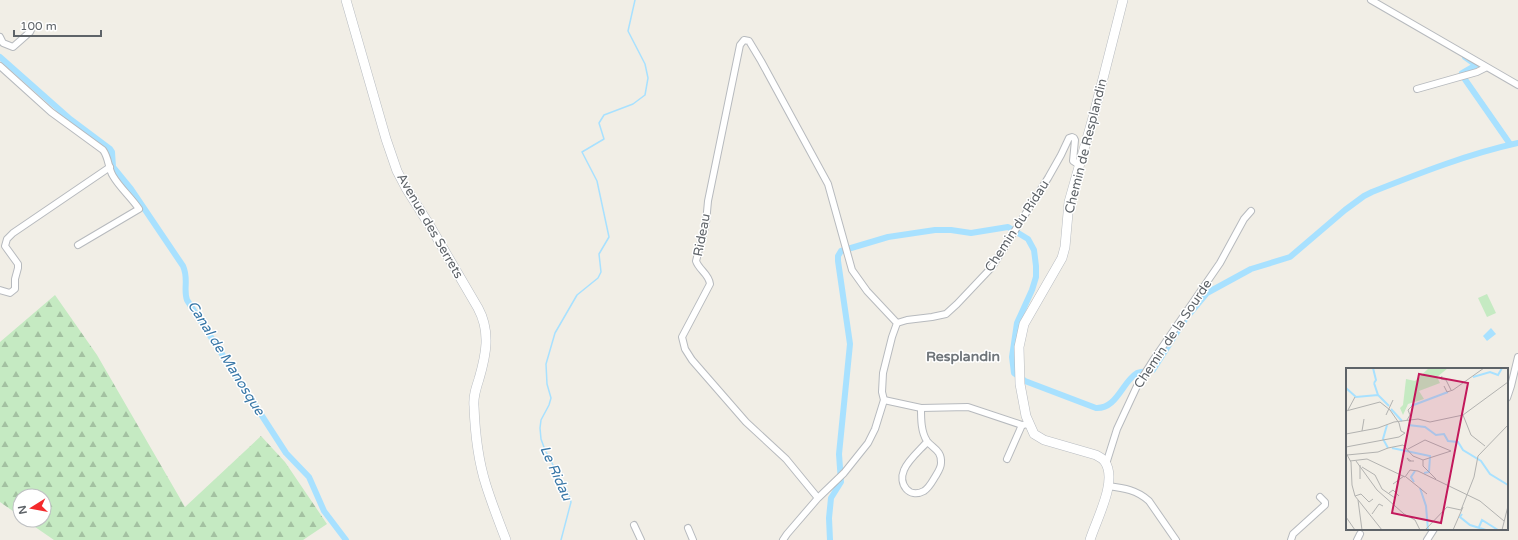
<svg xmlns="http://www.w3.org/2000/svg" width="1518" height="540" font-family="'Varela Round',sans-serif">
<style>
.green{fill:#c5eac2}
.forest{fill:url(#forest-firs)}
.water{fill:#a8e1ff}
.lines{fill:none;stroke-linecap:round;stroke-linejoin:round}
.stream{stroke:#a8e1ff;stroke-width:1.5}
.canal{stroke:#a8e1ff;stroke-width:6}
.street-casing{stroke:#b7babe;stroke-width:8}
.secondary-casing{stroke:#b8bcc1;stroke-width:10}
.street{stroke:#fff;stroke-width:6}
.secondary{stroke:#fff;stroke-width:9}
.labels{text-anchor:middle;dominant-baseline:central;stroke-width:3;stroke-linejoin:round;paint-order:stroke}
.street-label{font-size:13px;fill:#5e6368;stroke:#fff}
.neighbourhood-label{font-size:14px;font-weight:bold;fill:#6f757a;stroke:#fff}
.water-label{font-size:14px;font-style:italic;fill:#3877a7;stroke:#fff}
.inset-river{fill:none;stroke:#a8e1ff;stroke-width:2}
.inset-road{fill:none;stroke:#b2b2b0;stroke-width:1}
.view{fill:#c2185b;fill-opacity:0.15;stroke:#c2185b;stroke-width:2}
.inset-edge{fill:none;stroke:#5e6368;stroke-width:2}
</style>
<defs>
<pattern id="forest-firs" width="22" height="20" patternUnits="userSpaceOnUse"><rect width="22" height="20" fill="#c5eac2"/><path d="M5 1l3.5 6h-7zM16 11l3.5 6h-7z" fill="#a3c1a1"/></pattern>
</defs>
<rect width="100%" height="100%" fill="#f1eee6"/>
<path class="green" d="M1487,294L1496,313L1487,317L1478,298Z"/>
<path class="forest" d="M55,295L97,355L185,507L261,436L285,462L327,524L303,540H54L25,520H44V496H20V516L0,502V342Z"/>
<path class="water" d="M1491,328L1496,334L1487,341L1483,336Z"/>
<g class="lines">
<path class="stream" d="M561,540L571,502L569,495L545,450L541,439L540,428L541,420L549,405L551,398L547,384L546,364L555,333L577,295L598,278L601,272L599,254L609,237L597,181L582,152L604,139L599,123L604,115L633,104L645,95L648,78L645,64L628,31L635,0"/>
<g class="canal">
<path d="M0,57L70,119L110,149L112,152L113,167L131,189L183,266C189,279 183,289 187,300L286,453L309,477L324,511L346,540"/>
<path d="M1462,73L1476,65L1465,57"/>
<path d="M1464,78L1510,144"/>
<path d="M830,540L829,518L831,498L841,482L839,454L850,344L838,261V256L841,251L888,237L935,230H951L971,233L1008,227L1028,239L1034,250L1036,266V277L1032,290L1017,323L1012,357L1014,373L1025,381L1096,408C1117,409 1122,382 1137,373C1142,371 1148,372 1153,370L1186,318L1207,293L1251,269L1290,257L1345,210L1364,196L1372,192C1420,173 1468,154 1518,143"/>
</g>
<defs>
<g id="street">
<path d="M1371,0L1518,85"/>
<path d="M0,37L3,43L13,47L30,32L32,28"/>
<path d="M0,66L51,112L103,150C109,158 108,168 113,176C120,188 131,197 139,209L78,245"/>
<path d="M1417,89L1477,72L1485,68"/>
<path d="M0,290L10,293L15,289V279L18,268V264L5,246L7,239L13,233L110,167"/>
<path d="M897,323L907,320L932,317L946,314L957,304L992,267L1048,178L1061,155L1069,138L1072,137L1074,138L1075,140L1073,161L1079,165"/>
<path d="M1507,398L1511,386L1518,357"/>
<path d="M884,400L921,408L968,407L1022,425L1029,424"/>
<path d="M921,408C921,419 921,432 927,441C932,448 942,450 941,463C941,468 938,472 935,477C932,482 929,488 924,491C909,499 898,484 904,470C908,460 920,450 927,442"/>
<path d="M1007,459L1022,425"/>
<path d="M1106,464L1117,429L1137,386L1154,359L1220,263L1244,219L1251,211"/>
<path d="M1108,486C1124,488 1137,490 1149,501L1176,540"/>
<path d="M634,525L641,540"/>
<path d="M688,528L693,540"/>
<path d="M783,540L787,534L818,498L844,473L868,443L875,429L884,400L882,392L883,373L892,337L897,323L867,291L852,270L828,184L761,61L749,41L744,40L740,45L708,201L706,223L696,261C699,270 709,274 710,284L682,337L685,349L692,360L746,422L786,459L818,498"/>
<path d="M1291,540L1293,534L1325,505V502L1320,497"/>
<path d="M1357,540L1360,534"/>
<path d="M1427,540L1434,529"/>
</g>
<g id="secondary">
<path d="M346,0L386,139L397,171L406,188L430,226L478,308C491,332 486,355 479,379C476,388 473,397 474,406C475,433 478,460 486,485C492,504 499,522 506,540"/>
<path d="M1090,540C1096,520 1118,481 1105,462C1103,458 1099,457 1096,455L1044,440L1034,434L1026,416L1020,384L1019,347L1024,324L1062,258L1065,247L1069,202L1094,114L1123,0"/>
</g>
</defs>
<use href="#street" class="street-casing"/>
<use href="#secondary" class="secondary-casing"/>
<use href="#street" class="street"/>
<use href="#secondary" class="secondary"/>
</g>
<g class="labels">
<g class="street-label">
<text transform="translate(1086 146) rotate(-76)">Chemin de Resplandin</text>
<text transform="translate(430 226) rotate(60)">Avenue des Serrets</text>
<text transform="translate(1017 226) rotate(-57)">Chemin du Ridau</text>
<text transform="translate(702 235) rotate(-79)">Rideau</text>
<text transform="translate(1173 334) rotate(-56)">Chemin de la Sourde</text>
</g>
<g class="neighbourhood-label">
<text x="963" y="356">Resplandin</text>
</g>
<g class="water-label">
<text transform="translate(226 358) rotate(58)">Canal de Manosque</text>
<text transform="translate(556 473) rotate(66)">Le Ridau</text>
</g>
</g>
<g transform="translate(1346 368)">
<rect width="162" height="162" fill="#f1eee6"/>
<path d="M83,0H102L91,9L94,15L73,23L78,31L62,36L57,47L54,40L57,37L60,11L69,13Z" fill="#c5eac2"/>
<path class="inset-river" d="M27,0L30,12L28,15M127,9L144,4L152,7L156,0M28,15L32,27L43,38M0,20L10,29L32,27M65,38L102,24M45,41L56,53M41,57L37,71L42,80M62,57L79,59L90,67L98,66L102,73L112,74L117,82L135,93L144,106L162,117M46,80L84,88L83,104L78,105M68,114L65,109L69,103M74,120L80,138L82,162M116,146L114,149L124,157L140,162M133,159L136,152L152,162"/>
<path class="inset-road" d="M96,8L95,11L100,12L105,22M98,18L101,24L107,22L138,0M2,42L9,29M0,43L34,34L44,42L53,55M40,47L47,32M117,47L125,67L139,78M61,52L64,47L62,42L66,38M16,63L18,51M0,66L32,60L48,54L72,51L84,54L117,47L162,14M0,79L53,69L59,65L55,63L53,55M0,85L5,94L6,117L9,128L36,162M1,87L32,84L42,80L57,77L67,88L77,92L105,83L79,72L62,81M77,92V98L90,111M4,93L21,91L59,109L64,102L72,103L134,133L158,153M10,93L31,122L58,146L69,152L74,162M65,93L61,90L63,93H68M16,99L29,107L36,121L49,130M60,109L81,126M14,111V97M47,116L58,108M43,125L47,122L53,128M9,128L15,126L23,134L27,131M12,132L16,162M26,146L33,136L37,138M0,149L9,162M79,162L101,139L115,142L128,109L132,88L162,57M107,162L117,139M156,162L162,138"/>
<path class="view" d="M73,6L122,15L95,155L46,145Z"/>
<rect width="162" height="162" class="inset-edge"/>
</g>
<g transform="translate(32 508) rotate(259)"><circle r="19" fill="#ffffff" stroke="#bfc1c3"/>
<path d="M0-3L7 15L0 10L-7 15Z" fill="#f4292b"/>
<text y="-6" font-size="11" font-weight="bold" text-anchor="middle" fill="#5e6368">N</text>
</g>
<path d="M14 30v6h87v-6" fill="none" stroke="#5e6368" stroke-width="2"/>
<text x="20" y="30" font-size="12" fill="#5e6368" stroke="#ffffff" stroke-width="3" paint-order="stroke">100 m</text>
</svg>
